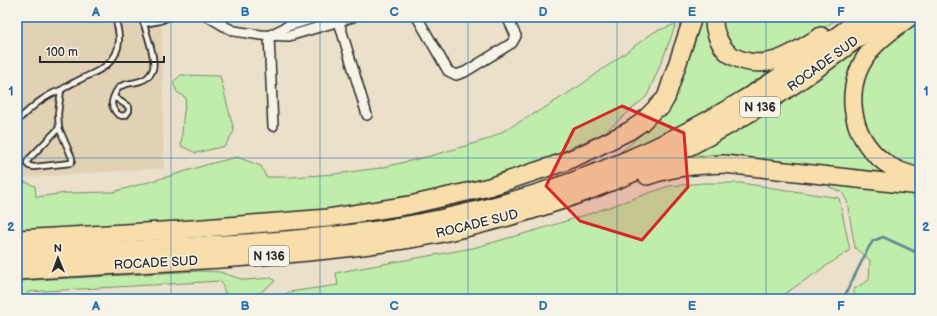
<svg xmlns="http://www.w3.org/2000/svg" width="937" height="316" font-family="'Balsamiq Sans',sans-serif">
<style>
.built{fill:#e2d2b5}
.green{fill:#c0edab;stroke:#768c6b}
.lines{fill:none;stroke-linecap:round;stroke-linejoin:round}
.stream{stroke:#5c8a95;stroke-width:2.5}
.lane-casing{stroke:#2b2b2b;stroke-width:8}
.street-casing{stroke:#2b2b2b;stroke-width:12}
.highway-casing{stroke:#2b2b2b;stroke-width:20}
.lane{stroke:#f7f3e8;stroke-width:4.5}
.street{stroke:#f7f3e8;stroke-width:9}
.highway{stroke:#f8deab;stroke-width:17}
.marked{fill:#d62828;fill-opacity:0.2;stroke:#d62828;stroke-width:3;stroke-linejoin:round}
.grid{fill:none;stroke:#1f6fb2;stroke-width:1;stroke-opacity:0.55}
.labels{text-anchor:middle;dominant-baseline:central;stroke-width:3;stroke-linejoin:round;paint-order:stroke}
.shield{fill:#f7f3e8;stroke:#686764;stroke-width:1}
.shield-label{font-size:12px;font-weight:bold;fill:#2b2b2b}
.street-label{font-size:13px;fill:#2b2b2b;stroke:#f7f3e8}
.neatline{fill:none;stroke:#1f6fb2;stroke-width:1.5}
.grid-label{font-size:13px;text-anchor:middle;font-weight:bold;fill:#1f6fb2}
</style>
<rect width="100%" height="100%" fill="#ebe0ca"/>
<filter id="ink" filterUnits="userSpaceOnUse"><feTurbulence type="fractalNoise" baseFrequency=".025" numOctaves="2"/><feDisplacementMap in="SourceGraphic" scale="8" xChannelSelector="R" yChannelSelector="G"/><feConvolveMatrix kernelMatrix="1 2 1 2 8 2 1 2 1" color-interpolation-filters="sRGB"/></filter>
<g filter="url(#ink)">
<path class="built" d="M17,17H162L164,168L17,178Z"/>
<g class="green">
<path d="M698,17H710L721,50L788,62C745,89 703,116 657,137C645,142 633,150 620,152C634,142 645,132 656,119Z"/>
<path d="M720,17H840L818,32L791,49L752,59L725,41Z"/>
<path d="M920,18V171L914,170L878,151L861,119V84L872,61L888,45Z"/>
<path d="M676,24L663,58L647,96L604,133L527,167L462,187L373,203L301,214L17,233V183L25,182L35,186L36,197L67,193L113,192L170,176L209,164L237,157L261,166L266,177H291L335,174L380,168L434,155L489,139L546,107L581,85L654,32Z"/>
<path d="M855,52L858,55L854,139C865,158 874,165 892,178L682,159C743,130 800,93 855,52Z"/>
<path d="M181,75L220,76L234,131L225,146L196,153L181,146L183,119L186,98L177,92L173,82Z"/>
<path d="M705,183H741L839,198L850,250L777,299H278L289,292L338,285L336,273L350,270L473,248L537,230L595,212L669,186Z"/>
<path d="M832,184L920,194V292L896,299H853L854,297V289L869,280L870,260L855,248L847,201L842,192L829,187Z"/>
<path d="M200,271L220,272L244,280L272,278L275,281L261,292L256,299H227L221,281L28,292L25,299H17V281Z"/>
</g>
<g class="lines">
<path class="stream" d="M843,299L869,247L873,241L883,237L920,254"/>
<defs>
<g id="lane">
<path d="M141,17V19L144,24"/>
<path d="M61,90C66,87 70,84 75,82C94,72 117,67 119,41C119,33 118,25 114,17"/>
<path d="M114,97L129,107V111L126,115L122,116C119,115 116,113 115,111C113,109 112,104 112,102C113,97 117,88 121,86C132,81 148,84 153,69C156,59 147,35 144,24L160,21L169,17"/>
<path d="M17,121C31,108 43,96 61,90L58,114L59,128"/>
<path d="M59,128L72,158V161L71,163L34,167L29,166L27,163L28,160Z"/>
</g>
<g id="street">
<path d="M209,17L226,27L234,31L261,35L289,36L353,17"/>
<path d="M417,17L448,71L456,75L465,72L512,43L516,36L507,17"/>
<path d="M339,22L367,115"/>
<path d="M270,35L288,26L318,17"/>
<path d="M269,36L273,126"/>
</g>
<g id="highway">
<path d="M714,17C713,29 718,42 726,51C731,56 738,59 745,61C773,69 798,50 821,36"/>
<path d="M910,17C897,27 881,37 870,51C843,85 848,135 884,162C894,170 907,174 920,177"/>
<path d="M661,107L666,98L693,17"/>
<path d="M647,176C672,167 697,165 724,164L920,186"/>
<path d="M17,239L179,230L328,218L410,205L489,187L564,162L589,151L629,131L641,123L666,98"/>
<path d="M17,255C80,252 143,249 206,245C284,241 362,235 439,219C543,197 645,159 736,104C780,78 822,48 862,17"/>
<path d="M17,271C85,267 153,263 221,259C293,254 364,248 434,235C498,222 561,203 621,178C680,154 736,123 789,88C822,66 854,41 886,17"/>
</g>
</defs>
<use href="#lane" class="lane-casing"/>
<use href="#street" class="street-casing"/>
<use href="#highway" class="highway-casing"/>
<use href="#lane" class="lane"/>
<use href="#street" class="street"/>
<use href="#highway" class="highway"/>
</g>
</g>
<path class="marked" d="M622,106L684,133L688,187L642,240L580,221L546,186L574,129Z"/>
<path class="grid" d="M171,17V299M320,17V299M468,17V299M617,17V299M766,17V299M17,158H920"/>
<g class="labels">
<g class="shield">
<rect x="740" y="97" width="40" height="20" rx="3"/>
<rect x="249" y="246" width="40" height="20" rx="3"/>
</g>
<g class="shield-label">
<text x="760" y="107">N 136</text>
<text x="269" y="256">N 136</text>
</g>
<g class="street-label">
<text transform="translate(823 64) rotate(-36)">ROCADE SUD</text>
<text transform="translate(477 224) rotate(-14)">ROCADE SUD</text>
<text transform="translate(156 263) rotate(-3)">ROCADE SUD</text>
</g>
</g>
<rect width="937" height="316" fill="none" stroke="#f7f3e8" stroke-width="44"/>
<g transform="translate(58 258) rotate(359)" stroke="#f7f3e8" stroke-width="3" paint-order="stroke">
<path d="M0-3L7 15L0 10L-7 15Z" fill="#2b2b2b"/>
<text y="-6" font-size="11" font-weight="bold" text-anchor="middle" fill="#2b2b2b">N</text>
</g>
<path d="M40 56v6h124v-6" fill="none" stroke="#2b2b2b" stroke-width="2"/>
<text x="46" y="56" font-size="12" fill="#2b2b2b" stroke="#f7f3e8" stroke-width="3" paint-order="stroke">100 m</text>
<rect x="22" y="22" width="893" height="272" class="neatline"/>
<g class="grid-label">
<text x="96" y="16">A</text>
<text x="245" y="16">B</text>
<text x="394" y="16">C</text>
<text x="543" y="16">D</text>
<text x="692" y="16">E</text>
<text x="841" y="16">F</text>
<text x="11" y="95">1</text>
<text x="926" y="95">1</text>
<text x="11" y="231">2</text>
<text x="926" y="231">2</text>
<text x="96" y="310">A</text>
<text x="245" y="310">B</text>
<text x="394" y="310">C</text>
<text x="543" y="310">D</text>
<text x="692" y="310">E</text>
<text x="841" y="310">F</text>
</g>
</svg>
